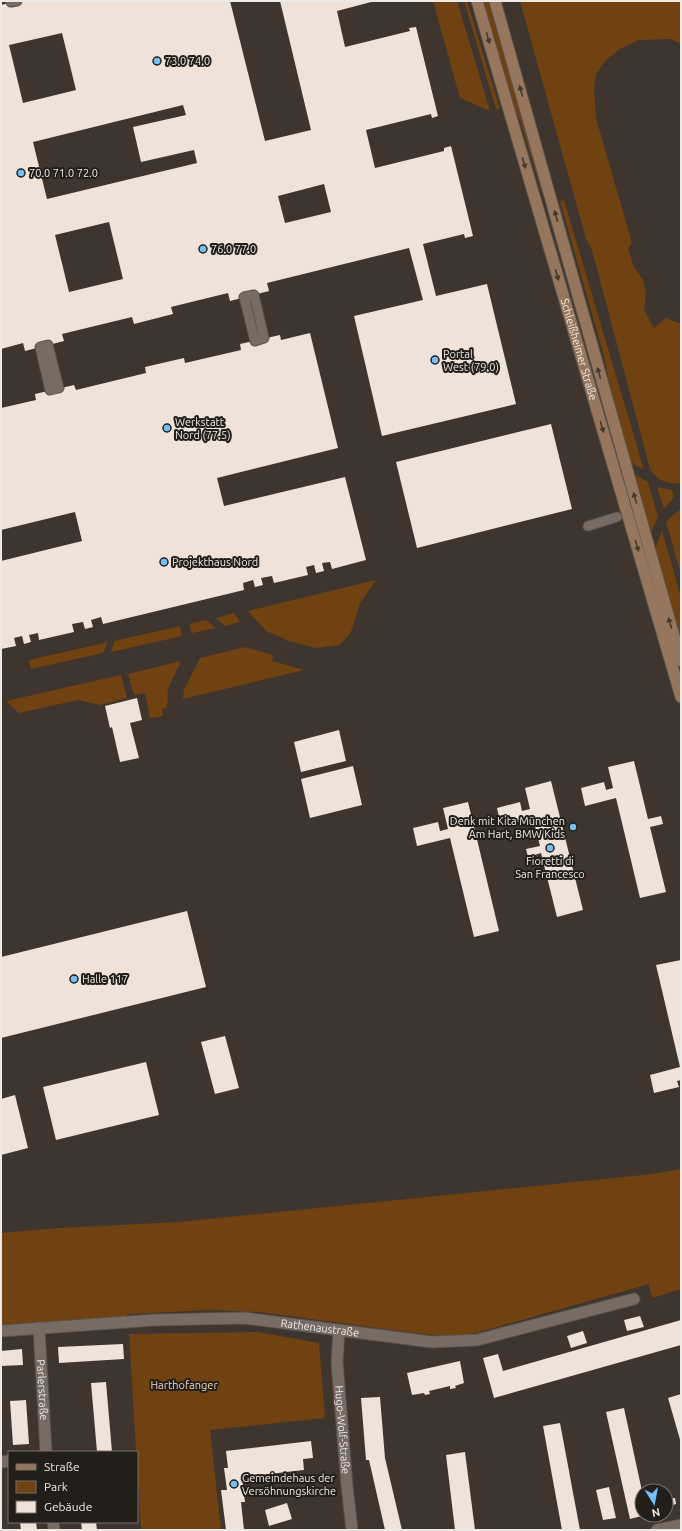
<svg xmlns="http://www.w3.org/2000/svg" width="682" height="1531" font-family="Ubuntu,sans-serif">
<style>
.green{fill:#704111}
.building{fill:#eee2d9;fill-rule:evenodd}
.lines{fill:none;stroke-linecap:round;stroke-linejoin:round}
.pedestrian-casing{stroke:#5a524c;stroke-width:11}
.minor-casing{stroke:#5a524c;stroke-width:13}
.secondary-casing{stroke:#5a524c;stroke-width:13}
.pedestrian{stroke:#776c64;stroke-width:9}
.minor{stroke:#776c64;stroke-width:11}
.secondary{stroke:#96775d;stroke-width:11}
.oneway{fill:#45392e}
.poi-dot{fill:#74c0f6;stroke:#221e1a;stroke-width:1.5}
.labels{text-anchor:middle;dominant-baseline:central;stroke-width:4;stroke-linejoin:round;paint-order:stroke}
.poi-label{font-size:11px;fill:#efe9e5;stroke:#221e1a;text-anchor:start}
.street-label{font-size:11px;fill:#efe9e5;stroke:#221e1a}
.park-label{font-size:11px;fill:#f7d7bd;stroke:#221e1a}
</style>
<rect width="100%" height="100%" fill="#3e352e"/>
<g class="green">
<path d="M433,1H457L490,111L460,98Z"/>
<path d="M464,1H467L500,109H496L493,99Z"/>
<path d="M480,1H490L545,193H542L521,123L507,88Z"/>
<path d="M520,1H681V44L670,39L639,40L620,49L604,62L596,75L594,88L596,118L632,243L628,249L634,267L643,280L646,293L644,310L654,328L666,318L681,324V483C668,485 657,480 650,469L592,250L586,239Z"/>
<path d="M564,200L644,470L634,464L628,458L611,395L604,356L560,201Z"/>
<path d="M634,474L648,482L658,517L651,533L648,532Z"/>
<path d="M657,487L672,490L674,497L664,509Z"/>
<path d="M681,508V570L680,571L666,522Z"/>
<path d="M662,531L681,597V645L656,560L655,549Z"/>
<path d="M376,580L360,603L351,632L340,645L316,648L289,641L266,631L248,611Z"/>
<path d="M234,613L240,622L225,626L216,618Z"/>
<path d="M206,620L216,628L192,633L189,624Z"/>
<path d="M180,626L182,636L111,652L114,641Z"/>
<path d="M108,642L103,653L31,669L29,660Z"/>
<path d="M245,647L273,655L272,661L304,670L183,699L184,690L200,658Z"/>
<path d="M181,661L168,689L167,708L162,709L163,716L150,718L145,693L134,695L128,674Z"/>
<path d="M121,675L127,698L100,705L78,700L19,713L6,701Z"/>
<path d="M681,1169V1289L652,1298L649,1284L476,1333L446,1336L415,1333L259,1312L211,1310L127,1314V1317L1,1325V1233L60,1228L179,1222L653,1174Z"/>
<path d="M258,1332L319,1343L325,1418L210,1430L221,1530H141L129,1334Z"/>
</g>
<g class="building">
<path d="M17,1H230L265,141L311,130L280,1H375L337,11L345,47L410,31L409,28L416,27L438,116L432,118L431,114L366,130L375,168L444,151V148L451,146L473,236L465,238L464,234L423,244L436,296L487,284L516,404L382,436L354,316L423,300L409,248L267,283L269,291L230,301L228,293L171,307L173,314L134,324L132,317L62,334L64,341L25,351L23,343L1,349V5ZM62,33L76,90L23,103L9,45ZM183,105L186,115L133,127L141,162L194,150L197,163L47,199L33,142ZM324,184L331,212L285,223L278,196ZM109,222L123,279L69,292L55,235Z"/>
<path d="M310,333L338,448L217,478L224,506L345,477L366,560L332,569L330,562L322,563L324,571L316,573L314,565L306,567L308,575L274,583L272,576L261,578L263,585L255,587L253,580L243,583L244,590L103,624L101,617L91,620L93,627L85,629L83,622L72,624L74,632L39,640L38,633L29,635L31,642L24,644L22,636L14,638L16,646L1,649V561L82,541L75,512L1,530V408L36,400L35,394L74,385L76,390L146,373L145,367L184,358L185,363L241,350L240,344L280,335L281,340Z"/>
<path d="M551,424L572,509L417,548L396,462Z"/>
<path d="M137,698L142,720L130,723L139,758L120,762L112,727L110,728L105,706Z"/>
<path d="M339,730L346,761L301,772L294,742Z"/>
<path d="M634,761L648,819L661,816L663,824L650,827L666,892L640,898L616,798L585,806L581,788L604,782L606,790L613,788L608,767Z"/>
<path d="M353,766L362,805L310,818L301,779Z"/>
<path d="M551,781L583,910L557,917L541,853L528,857L526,849L540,846L533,818L501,826L497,808L520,802L522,811L530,809L525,788Z"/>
<path d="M468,802L499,931L474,937L450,838L417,846L413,828L438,822L440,831L448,829L443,808Z"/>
<path d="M187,911L206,987L1,1038V957Z"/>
<path d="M681,960V1080L677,1081L679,1087L654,1093L650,1075L680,1067L656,965Z"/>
<path d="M225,1036L239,1088L215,1094L201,1042Z"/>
<path d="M146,1062L159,1115L56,1140L43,1087Z"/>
<path d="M15,1095L28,1148L1,1155V1099Z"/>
<path d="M640,1316L644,1327L627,1331L624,1320Z"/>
<path d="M681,1320V1345L494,1398L483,1358L498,1354L503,1371Z"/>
<path d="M583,1331L587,1343L571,1348L567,1336Z"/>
<path d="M123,1344L124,1359L59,1363L58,1347Z"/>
<path d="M22,1349L23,1365L1,1366V1351Z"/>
<path d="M460,1361L464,1383L455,1386L456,1388L450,1389V1386L429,1391L430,1394L425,1395L424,1393L412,1395L407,1373Z"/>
<path d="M106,1382L112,1452H97L91,1383Z"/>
<path d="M681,1394V1443L668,1398Z"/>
<path d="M380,1397L385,1458L402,1530H385L369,1460H366L361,1398Z"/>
<path d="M26,1400L29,1444L13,1445L10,1401Z"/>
<path d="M624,1408L642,1491V1516L630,1519L606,1412Z"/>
<path d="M560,1423L580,1530H562L543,1426Z"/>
<path d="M311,1441L313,1458L303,1459L304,1470L242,1477L245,1502H241L244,1530H226L221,1490H227L224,1468H228L226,1451Z"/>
<path d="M465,1452L475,1530H455L446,1455Z"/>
<path d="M609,1487L616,1518L603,1520L596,1490Z"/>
<path d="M675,1498L676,1504L669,1506L668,1499Z"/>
<path d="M287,1503L292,1519L269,1526L265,1510Z"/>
<path d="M20,1522H36L37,1530H21Z"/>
<path d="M81,1522H96L97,1530H82Z"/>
</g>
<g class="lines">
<defs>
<g id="pedestrian">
<path d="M11,1V2L17,1"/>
<path d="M254,295L264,338L255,341L244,297Z"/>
<path d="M48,345L59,388L50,390L40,347Z"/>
<path d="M588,526L617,517"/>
</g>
<g id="minor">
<path id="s1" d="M39,1328L46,1452"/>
<path id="s2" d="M339,1330L337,1362L347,1486L352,1530"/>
<path id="s3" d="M1,1331L155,1320L244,1318L432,1342L477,1340L634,1299"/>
<path d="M1,1462L9,1461"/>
<path d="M53,1522L54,1530"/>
<path d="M657,1530L681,1525"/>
</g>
<g id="secondary">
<path id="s4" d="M477,1L681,697"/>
<path d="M495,1L681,661"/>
</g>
</defs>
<use href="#pedestrian" class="pedestrian-casing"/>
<use href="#minor" class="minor-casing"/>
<use href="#secondary" class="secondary-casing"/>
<use href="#pedestrian" class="pedestrian"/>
<use href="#minor" class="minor"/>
<use href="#secondary" class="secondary"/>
</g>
<defs><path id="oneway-solid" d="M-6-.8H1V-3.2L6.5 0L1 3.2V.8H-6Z"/></defs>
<g class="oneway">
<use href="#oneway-solid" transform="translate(488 38) rotate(74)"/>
<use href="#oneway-solid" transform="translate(521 91) rotate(-106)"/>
<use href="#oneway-solid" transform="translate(524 163) rotate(74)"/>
<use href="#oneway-solid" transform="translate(556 216) rotate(-105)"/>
<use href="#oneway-solid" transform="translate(557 275) rotate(74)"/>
<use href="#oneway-solid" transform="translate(599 373) rotate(-106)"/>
<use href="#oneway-solid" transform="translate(602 427) rotate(74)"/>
<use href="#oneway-solid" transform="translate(635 498) rotate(-106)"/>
<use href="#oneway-solid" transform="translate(637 546) rotate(74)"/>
<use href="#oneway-solid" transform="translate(670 623) rotate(-106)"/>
</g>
<g class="poi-dot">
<circle cx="157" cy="61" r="4"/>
<circle cx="21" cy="173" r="4"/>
<circle cx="203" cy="249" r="4"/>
<circle cx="435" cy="360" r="4"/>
<circle cx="167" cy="428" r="4"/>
<circle cx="164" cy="562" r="4"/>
<circle cx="573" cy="827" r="4"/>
<circle cx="550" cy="848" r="4"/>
<circle cx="74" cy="979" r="4"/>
<circle cx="234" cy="1484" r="4"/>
</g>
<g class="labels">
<g class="poi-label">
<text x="165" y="61">73.0 74.0</text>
<text x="29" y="173">70.0 71.0 72.0</text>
<text x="211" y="249">76.0 77.0</text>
<text x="443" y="354">Portal<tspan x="443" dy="13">West (79.0)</tspan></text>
<text x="175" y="422">Werkstatt<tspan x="175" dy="13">Nord (77.5)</tspan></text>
<text x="172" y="562">Projekthaus Nord</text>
<text x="565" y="821" text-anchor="end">Denk mit Kita München<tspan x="565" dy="13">Am Hart, BMW Kids</tspan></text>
<text x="550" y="861" text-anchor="middle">Fioretti di<tspan x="550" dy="13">San Francesco</tspan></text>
<text x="82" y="979">Halle 117</text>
<text x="242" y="1478">Gemeindehaus der<tspan x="242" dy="13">Versöhnungskirche</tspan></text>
</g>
<g class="street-label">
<text stroke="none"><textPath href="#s4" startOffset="363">Schleißheimer Straße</textPath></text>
<text stroke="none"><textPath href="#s3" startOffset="320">Rathenaustraße</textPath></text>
<text stroke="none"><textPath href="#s1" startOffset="62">Parlerstraße</textPath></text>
<text stroke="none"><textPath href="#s2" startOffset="100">Hugo-Wolf-Straße</textPath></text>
</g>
<g class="park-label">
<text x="184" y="1385">Harthofanger</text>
</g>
</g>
<rect width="682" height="1531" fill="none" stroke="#efe9e5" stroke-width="4"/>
<rect x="8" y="1451" width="130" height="72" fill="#221e1a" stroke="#746f6b"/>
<rect x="16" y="1464" width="20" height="6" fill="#96775d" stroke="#746f6b"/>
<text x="44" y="1471" font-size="12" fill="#efe9e5">Straße</text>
<rect x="16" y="1481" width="20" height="12" fill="#704111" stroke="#746f6b"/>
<text x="44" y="1491" font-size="12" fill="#efe9e5">Park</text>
<rect x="16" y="1501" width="20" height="12" fill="#eee2d9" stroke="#746f6b"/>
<text x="44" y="1511" font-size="12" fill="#efe9e5">Gebäude</text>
<g transform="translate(654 1503) rotate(169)"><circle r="19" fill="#221e1a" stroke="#746f6b"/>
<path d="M0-3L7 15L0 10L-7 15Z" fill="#74c0f6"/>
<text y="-6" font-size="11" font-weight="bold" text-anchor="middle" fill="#efe9e5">N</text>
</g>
</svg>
